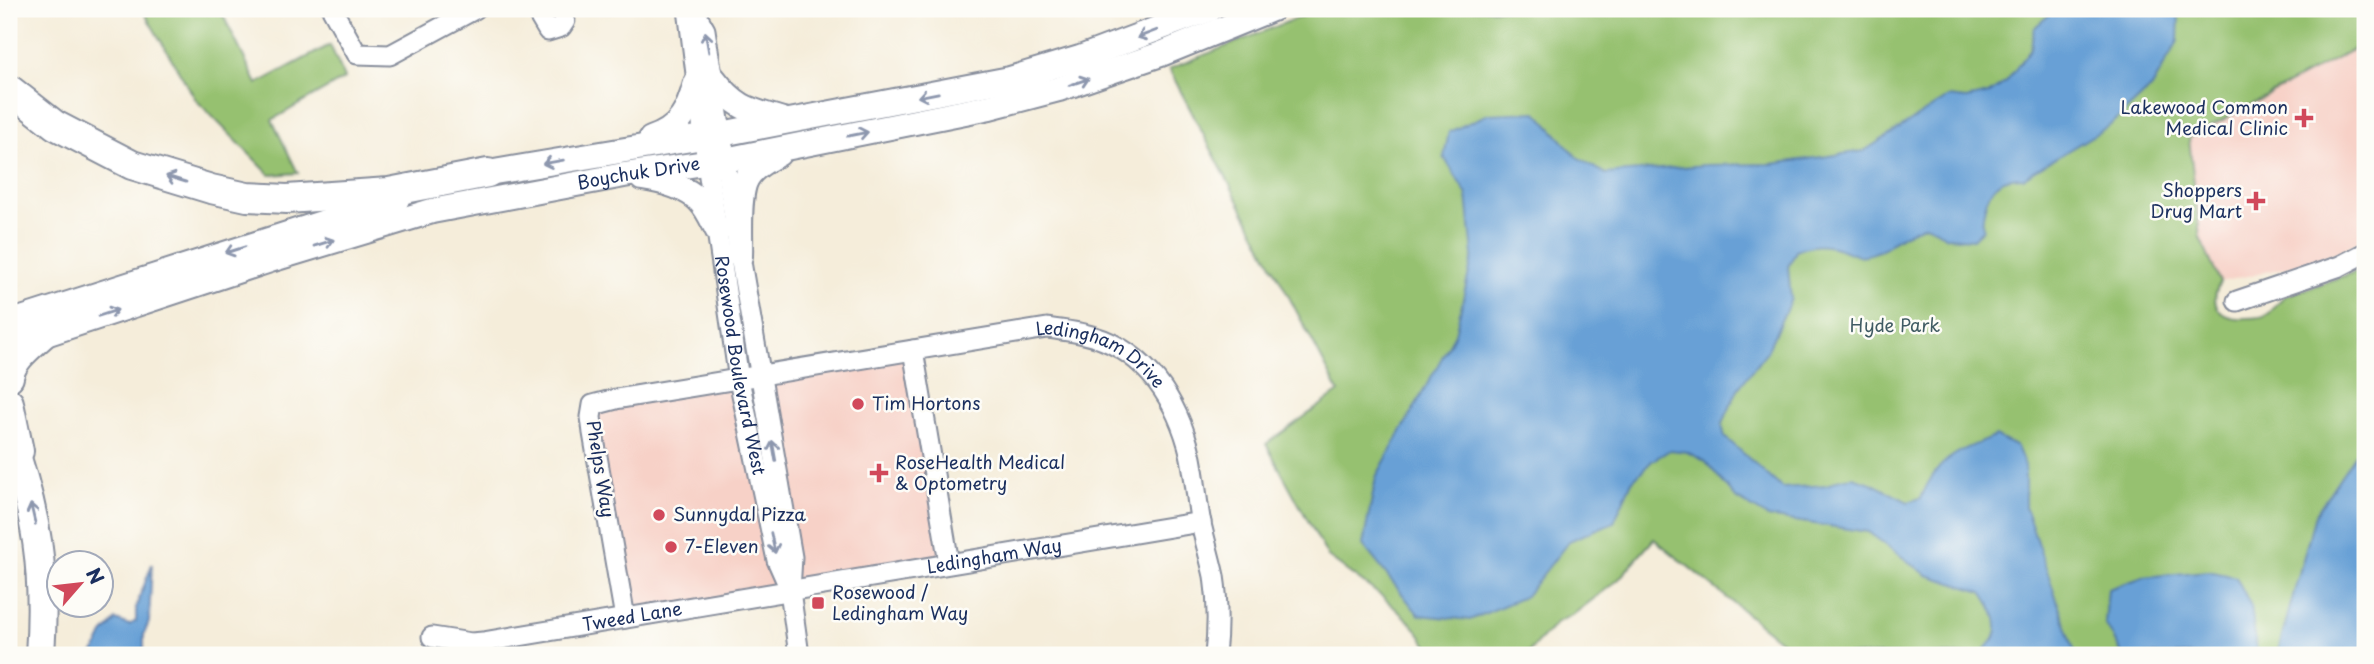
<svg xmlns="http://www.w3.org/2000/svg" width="2374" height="664" viewBox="0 0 2374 664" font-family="'Playpen Sans',sans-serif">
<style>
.built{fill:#f7d1c7}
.green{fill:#96c16f;stroke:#587866;stroke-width:2}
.water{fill:#67a0d6;stroke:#41689a;stroke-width:2}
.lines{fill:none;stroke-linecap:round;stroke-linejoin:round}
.minor-casing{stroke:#888e9c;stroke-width:23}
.major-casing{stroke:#888e9c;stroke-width:28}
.highway-casing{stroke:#888e9c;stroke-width:32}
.minor{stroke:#fff;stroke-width:19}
.major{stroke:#fff;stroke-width:24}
.highway{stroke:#fff;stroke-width:28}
.oneway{stroke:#8d97ae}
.poi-dot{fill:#d1495b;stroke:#fdfcf7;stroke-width:2.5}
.labels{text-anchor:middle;stroke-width:5;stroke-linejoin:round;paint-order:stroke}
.poi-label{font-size:18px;fill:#1b2f5e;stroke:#fdfcf7;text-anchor:start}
.street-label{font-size:18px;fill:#1b2f5e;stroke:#fdfcf7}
.park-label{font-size:18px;fill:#405b63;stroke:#fdfcf7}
</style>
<rect width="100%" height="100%" fill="#fdfcf7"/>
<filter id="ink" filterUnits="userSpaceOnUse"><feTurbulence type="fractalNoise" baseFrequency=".0143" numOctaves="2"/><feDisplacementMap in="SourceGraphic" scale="14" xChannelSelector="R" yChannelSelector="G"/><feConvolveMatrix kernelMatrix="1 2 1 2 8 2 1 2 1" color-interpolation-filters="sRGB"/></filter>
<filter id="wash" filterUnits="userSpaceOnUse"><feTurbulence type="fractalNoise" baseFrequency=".00686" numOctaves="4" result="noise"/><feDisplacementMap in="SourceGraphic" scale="28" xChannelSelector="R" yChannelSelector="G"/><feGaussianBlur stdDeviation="1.57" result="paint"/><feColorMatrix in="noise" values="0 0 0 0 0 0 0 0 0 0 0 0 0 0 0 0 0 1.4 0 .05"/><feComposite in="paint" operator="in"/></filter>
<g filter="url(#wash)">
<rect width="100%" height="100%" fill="#f5edda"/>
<g class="built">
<path d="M2365,43V238L2337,252L2293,266L2220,282L2200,238L2189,137Z"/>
<path d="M913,350L949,563L625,618L593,405Z"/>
</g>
<g class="green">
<path d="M142,9H220L257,84L330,45L345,78L272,120L298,173L270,175L196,100Z"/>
<path d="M1320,9H2365V43L2189,138L2200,238L2220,282C2208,306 2220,320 2246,318C2253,318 2262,318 2268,314C2275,309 2278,299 2287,295C2313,286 2339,278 2365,268V655H1798L1654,539L1618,580L1574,614L1557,622L1526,655H1435L1412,624L1384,598L1328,557L1266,444L1339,392L1169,69Z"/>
</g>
<g class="water">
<path d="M2056,9H2179L2178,41L2152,87L2112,124L2024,177C2015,177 2003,178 1996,185C1986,194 1981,217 1983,229L1973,239L1946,237L1937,230L1925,225C1918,228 1911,231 1905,234C1891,241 1881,253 1866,255C1854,257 1850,252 1840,249C1824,243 1811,245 1796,251L1788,267L1791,299L1767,351L1738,389L1722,425L1725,437L1782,488L1827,485L1840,479L1853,477L1871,483L1908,502L1921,498C1938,457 1957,452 1996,436L2017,447L2025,466V507L2076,655H1979C1984,650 1993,643 1995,637C2002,622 1990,603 1982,592L1927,575L1868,532L1768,517L1736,498L1705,461L1687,452L1670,450L1652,461L1632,481L1614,522L1569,541L1526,596L1470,620L1419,615L1363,545L1376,477L1455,334L1473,255L1467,195L1444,157L1449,132L1488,114L1537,112L1577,157L1606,174L1705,165L1772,164L1864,151L1948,97L1966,99L1988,94L2006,82L2031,48L2034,28Z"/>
<path d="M2360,447L2365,449V655H2277L2315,515Z"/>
<path d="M152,564L149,622L144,634V655H93L103,634L116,620L129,625L136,621V607Z"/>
<path d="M2208,571L2236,577L2251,606L2257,655H2123L2105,623L2108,589L2143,577Z"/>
</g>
</g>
<g filter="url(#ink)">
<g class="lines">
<defs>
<g id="minor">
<path d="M332,9L357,54L390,55L475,9"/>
<path d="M535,9L548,31L561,27L565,21L563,9"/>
<path id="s1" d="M688,9L707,163L739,380L777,560L789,587"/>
<path d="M693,9L705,30L740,256L792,557L790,591L799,655"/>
<path d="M2237,301L2340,266L2365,253"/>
<path d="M913,350L949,563"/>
<path id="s2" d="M625,618L593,433L591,417L593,405L616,399L1047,328C1059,330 1072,331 1084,334C1139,346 1173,392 1188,445C1195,470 1196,498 1201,524C1205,541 1210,558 1214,576C1218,602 1218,629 1215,655"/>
<path id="s3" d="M432,637L471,643L483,642L1201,522"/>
</g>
<g id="major">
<path d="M713,78C736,108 748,110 783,120"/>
<path d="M651,139C681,129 688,111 696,83"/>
<path d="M469,178L488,173L721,134L1010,79L1080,58L1210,9"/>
<path d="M642,178C662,181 685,186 700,201C708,209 713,222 718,231"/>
<path d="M740,256C741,235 737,195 747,178C753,167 767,160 778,154"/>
<path d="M9,323L397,199"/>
<path id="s4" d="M9,346L270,260L432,211L624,175L725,160L990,107L1059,89L1161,54L1272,9"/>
</g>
<g id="highway">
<path d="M9,89L55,125L132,165L211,189L247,197L287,199L389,192L488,173"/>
<path d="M9,377C12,359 30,346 43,334"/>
<path d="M9,403L19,451"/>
<path d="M9,434C37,514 46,570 40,655"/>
</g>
</defs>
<use href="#minor" class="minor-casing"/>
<use href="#major" class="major-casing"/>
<use href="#highway" class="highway-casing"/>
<use href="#minor" class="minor"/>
<use href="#major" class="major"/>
<use href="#highway" class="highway"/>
</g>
<defs><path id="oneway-shaft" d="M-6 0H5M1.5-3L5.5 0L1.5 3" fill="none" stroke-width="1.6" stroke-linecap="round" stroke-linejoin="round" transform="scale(1.75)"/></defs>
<g class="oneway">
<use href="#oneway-shaft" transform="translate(1147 34) rotate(159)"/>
<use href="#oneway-shaft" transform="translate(707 42) rotate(-100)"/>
<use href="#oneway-shaft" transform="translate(1079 82) rotate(-19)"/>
<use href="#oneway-shaft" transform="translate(928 95) rotate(169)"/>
<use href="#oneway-shaft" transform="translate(858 134) rotate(-11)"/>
<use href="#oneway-shaft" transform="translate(553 162) rotate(170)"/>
<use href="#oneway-shaft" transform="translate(176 179) rotate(-163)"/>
<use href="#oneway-shaft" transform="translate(324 243) rotate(-17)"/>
<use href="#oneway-shaft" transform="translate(235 250) rotate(162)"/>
<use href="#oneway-shaft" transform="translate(108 313) rotate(-18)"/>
<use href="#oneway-shaft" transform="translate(774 451) rotate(-100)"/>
<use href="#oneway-shaft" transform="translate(33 514) rotate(-103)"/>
<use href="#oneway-shaft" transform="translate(773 543) rotate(78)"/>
</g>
</g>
<g class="poi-dot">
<path d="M2300.5 107.5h7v7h7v7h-7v7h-7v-7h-7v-7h7z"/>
<path d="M2252.5 190.5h7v7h7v7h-7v7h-7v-7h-7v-7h7z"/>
<circle cx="858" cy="404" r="7"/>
<path d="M875.5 462.5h7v7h7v7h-7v7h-7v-7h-7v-7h7z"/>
<circle cx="659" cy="515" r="7"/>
<circle cx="671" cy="547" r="7"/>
<rect x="811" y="596" width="14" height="14" rx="3.5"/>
</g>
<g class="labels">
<g class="poi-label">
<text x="2288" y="114" text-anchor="end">Lakewood Common<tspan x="2288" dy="21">Medical Clinic</tspan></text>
<text x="2242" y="197" text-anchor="end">Shoppers<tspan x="2242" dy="21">Drug Mart</tspan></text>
<text x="872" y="410">Tim Hortons</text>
<text x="895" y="469">RoseHealth Medical<tspan x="895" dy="21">&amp; Optometry</tspan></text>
<text x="673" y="521">Sunnydal Pizza</text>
<text x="685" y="553">7-Eleven</text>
<text x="832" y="599">Rosewood /<tspan x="832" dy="21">Ledingham Way</tspan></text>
</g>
<g class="street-label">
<text dy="6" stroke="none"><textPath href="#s4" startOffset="654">Boychuk Drive</textPath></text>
<text dy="6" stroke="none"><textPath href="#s2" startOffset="737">Ledingham Drive</textPath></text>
<text dy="6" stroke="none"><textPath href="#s1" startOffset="360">Rosewood Boulevard West</textPath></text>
<text transform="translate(600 469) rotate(81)" y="6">Phelps Way</text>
<text dy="6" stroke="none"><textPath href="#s3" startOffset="570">Ledingham Way</textPath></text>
<text dy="6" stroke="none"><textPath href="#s3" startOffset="203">Tweed Lane</textPath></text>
</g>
<g class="park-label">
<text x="1895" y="332">Hyde Park</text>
</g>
</g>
<rect width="2374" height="664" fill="none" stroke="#fdfcf7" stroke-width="35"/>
<g transform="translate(80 584) rotate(62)"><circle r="33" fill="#fdfcf7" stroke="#a3aaba" stroke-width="2"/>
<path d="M0-5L12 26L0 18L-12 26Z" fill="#d1495b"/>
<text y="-10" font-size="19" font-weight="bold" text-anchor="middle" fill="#1b2f5e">N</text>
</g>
</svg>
